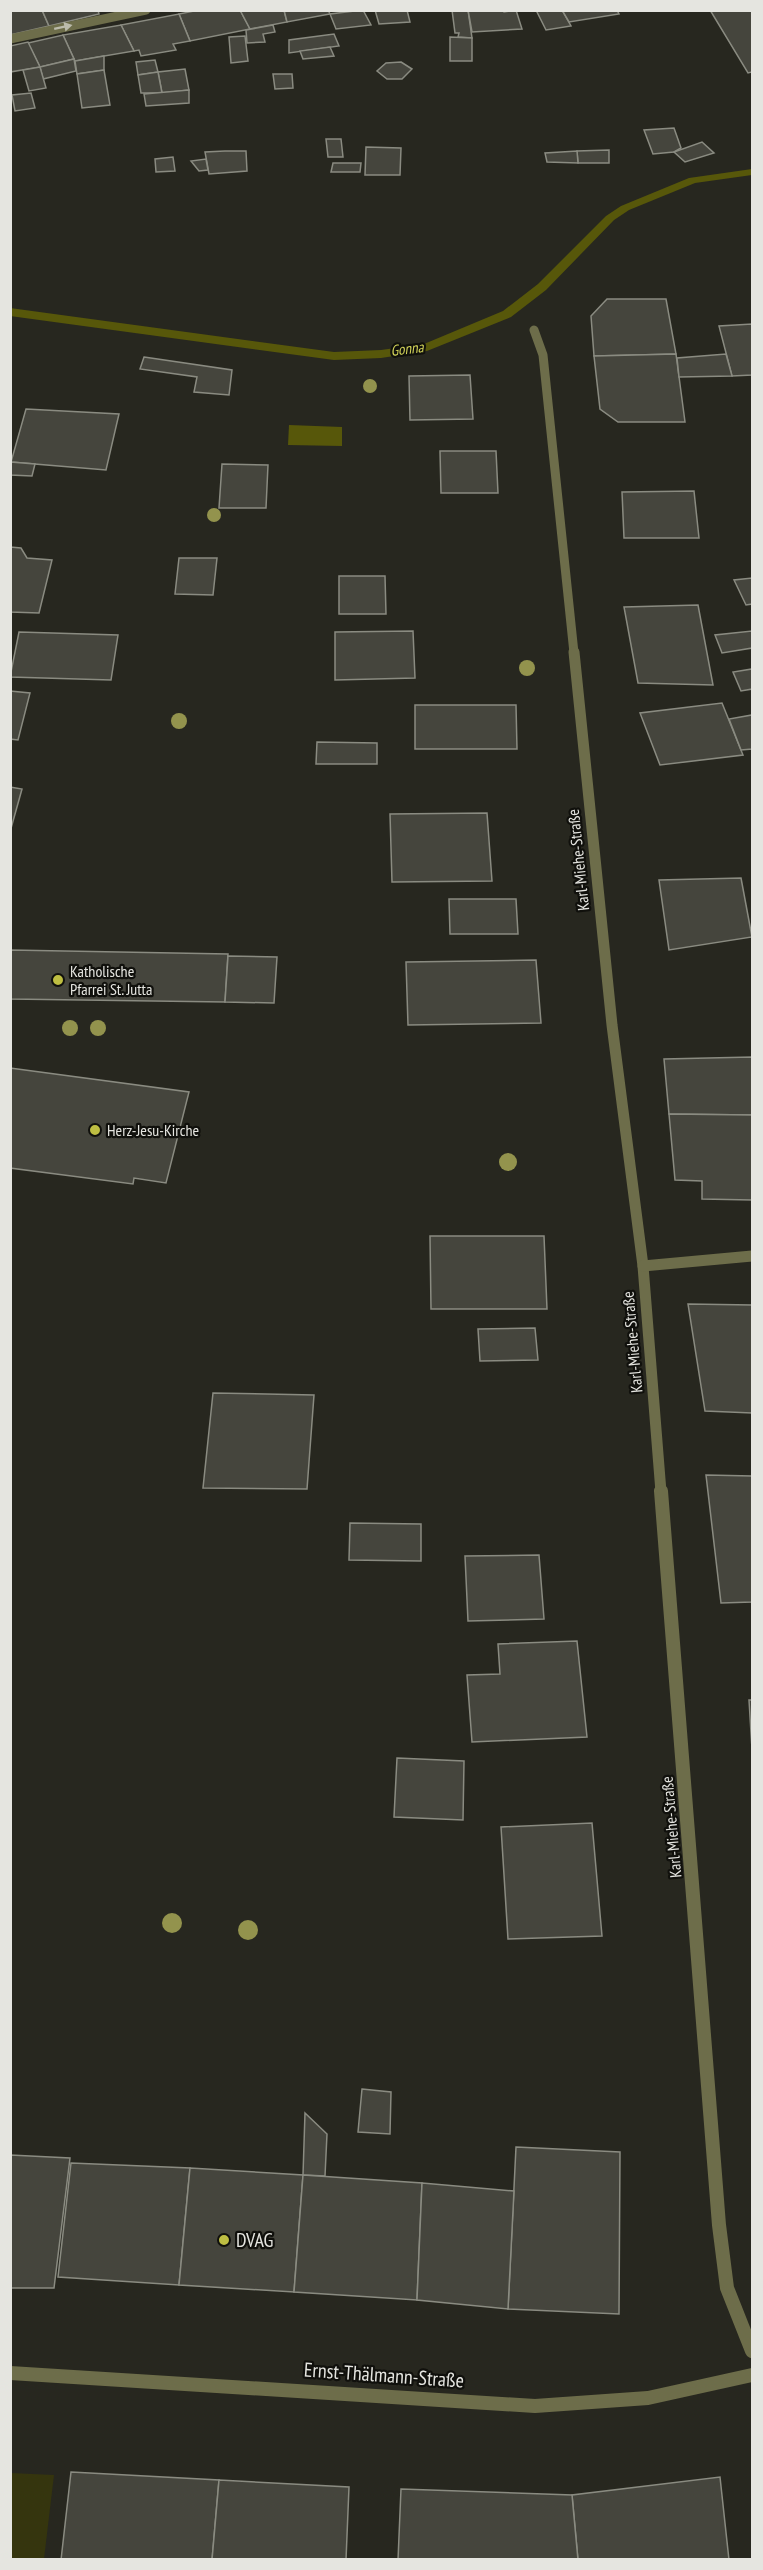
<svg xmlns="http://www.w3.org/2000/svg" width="763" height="2570" viewBox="0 0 763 2570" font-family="'PT Sans Narrow',sans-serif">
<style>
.green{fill:#35350e}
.water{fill:#57570a}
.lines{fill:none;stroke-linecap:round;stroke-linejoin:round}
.stream{fill:#57570a;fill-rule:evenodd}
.building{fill:#45453d;stroke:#8a8b81;stroke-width:1.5}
.minor-far2{stroke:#6d6d4a;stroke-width:9}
.minor-far1{stroke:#6d6d4a;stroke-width:11}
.minor{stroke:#6d6d4a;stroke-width:14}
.tertiary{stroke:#6d6d4a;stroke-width:14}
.tree{fill:#93934d}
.oneway{fill:#bbbbac}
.poi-dot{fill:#bebe42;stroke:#10100c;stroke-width:2}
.labels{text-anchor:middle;stroke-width:4.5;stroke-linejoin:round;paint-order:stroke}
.far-water-label{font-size:15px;font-style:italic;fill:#d4d55a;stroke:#10100c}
.street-label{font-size:16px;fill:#e5e5e0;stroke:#10100c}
.poi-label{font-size:16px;fill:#e5e5e0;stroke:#10100c;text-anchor:start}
.near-poi-label{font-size:20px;fill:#e5e5e0;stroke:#10100c;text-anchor:start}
.near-street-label{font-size:20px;fill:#e5e5e0;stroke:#10100c}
</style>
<rect width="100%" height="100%" fill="#27271f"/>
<path class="green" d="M11,2473L54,2475L44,2559H11Z"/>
<path class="water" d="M289,425L342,427V446L288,445Z"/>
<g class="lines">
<path class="stream" d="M752,169V175L695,183L629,210L614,220L546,290L511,317L427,351L381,358L334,360L10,316V308L334,352L381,350L424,344L503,311L538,284L606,216L621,206L689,178Z"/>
</g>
<g class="building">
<path d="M42,10L49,26L10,35V11Z"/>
<path d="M42,10H98L99,14L49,26Z"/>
<path d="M199,10H240L250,29L190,41L179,14Z"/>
<path d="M240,10H284L287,22L250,29Z"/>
<path d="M284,10H328L330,14L287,22Z"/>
<path d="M363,10L371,25L336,29L330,14Z"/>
<path d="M375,10H407L410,22L379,24Z"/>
<path d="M452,10H468L472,38L458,37L459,33H455Z"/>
<path d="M468,10H503L504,12L516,10L522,29L472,32Z"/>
<path d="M536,10H562L571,26L546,30Z"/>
<path d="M562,10H617L619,14L569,22Z"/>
<path d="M710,10H752V72L748,73Z"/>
<path d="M179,14L190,41L173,44L176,50L141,56L139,50L134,51L121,25Z"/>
<path d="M121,25L134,51L75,61L63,35Z"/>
<path d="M273,25L275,32L263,34L265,42L247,43L246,30Z"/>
<path d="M334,34L339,46L289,53V40Z"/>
<path d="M63,35L74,59L40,67L28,43Z"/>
<path d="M245,36L248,61L231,63L229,37Z"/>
<path d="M450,37L472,38V61H450Z"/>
<path d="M28,42L40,67L10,72V46Z"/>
<path d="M330,47L334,56L303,59L300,51Z"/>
<path d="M104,56V70L77,74L75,61Z"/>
<path d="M74,59L76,71L43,79L40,67Z"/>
<path d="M155,60L158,72L138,75L136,62Z"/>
<path d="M401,62L412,69L402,79H387L377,71L386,63Z"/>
<path d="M40,67L46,88L29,91L23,70Z"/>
<path d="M185,69L189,90L162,93L158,72Z"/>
<path d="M104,70L110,105L82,108L77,74Z"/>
<path d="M158,72L162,93H141L138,75Z"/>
<path d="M273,74H292L293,88L275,89Z"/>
<path d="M189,90V103L146,106L144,94Z"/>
<path d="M31,93L35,108L15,111L12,95Z"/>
<path d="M674,128L681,148L674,152L653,154L644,130Z"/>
<path d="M326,139H341L343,157H328Z"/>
<path d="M702,142L714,153L685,162L674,152Z"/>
<path d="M366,147L401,148L400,175H365Z"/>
<path d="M609,150V163H578L577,151Z"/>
<path d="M225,151H246L247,171L209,174L205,152Z"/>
<path d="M577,151L578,163L547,162L545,153Z"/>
<path d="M173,157L175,171L156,172L155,159Z"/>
<path d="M206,159L208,170L199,171L191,161Z"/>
<path d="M333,163H361L360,172H331Z"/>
<path d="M607,299H666L676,354L594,356L591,316Z"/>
<path d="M752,324V375L732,376L719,326Z"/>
<path d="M676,354L685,422H618L600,409L594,356Z"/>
<path d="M726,354L732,376L679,377L677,358Z"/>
<path d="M144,357L232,370L229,395L194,392L197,377L140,369Z"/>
<path d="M470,375L473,419L410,420L409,376Z"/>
<path d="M26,409L119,414L106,470L11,462Z"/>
<path d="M440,451H496L498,493H441Z"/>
<path d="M10,457L11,462L35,464L32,476L10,475Z"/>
<path d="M222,464L268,465L266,508H219Z"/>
<path d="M694,491L699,538H624L622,492Z"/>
<path d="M10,547L21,548L27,558L52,560L39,613L10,612Z"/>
<path d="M179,558H217L213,595L175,594Z"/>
<path d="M339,576H385L386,614H339Z"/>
<path d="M752,578V604L746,605L734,580Z"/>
<path d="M698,605L713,685L638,683L624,607Z"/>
<path d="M413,631L415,678L335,680V632Z"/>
<path d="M752,631V648L722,653L715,635Z"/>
<path d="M19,632L118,635L111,680L10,677Z"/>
<path d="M752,669V689L741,691L733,672Z"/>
<path d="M10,691L30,693L18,740L10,739Z"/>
<path d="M722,703L743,755L660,765L640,713Z"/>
<path d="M415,705H516L517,749H415Z"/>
<path d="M752,715V749L741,750L729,719Z"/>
<path d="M317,742L377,743V764H316Z"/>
<path d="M10,787L22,789L10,832Z"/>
<path d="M487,813L492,881L392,882L390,814Z"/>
<path d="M741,878L752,937L669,950L659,880Z"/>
<path d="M449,899H516L518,934H450Z"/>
<path d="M10,950L228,954L225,1002L10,999Z"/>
<path d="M228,956L277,957L274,1003L225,1002Z"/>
<path d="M536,960L541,1023L408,1025L406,962Z"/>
<path d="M752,1057V1115L669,1114L664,1059Z"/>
<path d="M10,1068L189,1092L166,1183L134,1178L133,1184L10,1168Z"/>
<path d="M669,1114L752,1115V1200L702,1199V1181L675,1180Z"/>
<path d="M430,1236H544L547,1309H431Z"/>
<path d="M688,1304L752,1305V1413L705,1411Z"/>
<path d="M535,1328L538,1360L480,1361L478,1329Z"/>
<path d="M213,1393L314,1395L307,1489L203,1488Z"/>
<path d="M706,1475L752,1476V1602L721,1603Z"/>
<path d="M350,1523L421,1524V1561L349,1560Z"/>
<path d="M539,1555L544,1619L468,1621L465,1556Z"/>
<path d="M577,1641L587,1737L472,1742L467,1675L500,1674L498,1644Z"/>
<path d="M749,1700H752V1749Z"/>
<path d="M397,1758L464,1761L463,1820L394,1817Z"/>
<path d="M592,1823L602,1936L508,1939L501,1827Z"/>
<path d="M362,2089L391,2092L390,2134L358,2132Z"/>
<path d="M305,2113L327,2134L325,2176L303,2175Z"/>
<path d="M516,2147L620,2152L619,2314L508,2309Z"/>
<path d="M10,2155L70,2158L54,2288H10Z"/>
<path d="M71,2163L190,2168L179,2285L58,2277Z"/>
<path d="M190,2168L303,2175L294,2292L179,2285Z"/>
<path d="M303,2175L422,2183L417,2300L294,2292Z"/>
<path d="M422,2183L514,2191L508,2309L417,2300Z"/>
<path d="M71,2472L219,2480L212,2560H61Z"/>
<path d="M720,2477L729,2560H578L572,2495Z"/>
<path d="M219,2480L349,2487L346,2560H212Z"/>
<path d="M401,2489L572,2495L578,2560H398Z"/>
</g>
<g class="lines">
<g class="minor-far2">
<path d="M10,39L146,10"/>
<path d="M534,330L543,355L574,653"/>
</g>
<g class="minor-far1">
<path d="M574,652L612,1025L643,1266L661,1492"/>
<path d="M643,1266L752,1256"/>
</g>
<path class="minor" d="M661,1491L719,2225L727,2288L752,2351"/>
<path class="tertiary" d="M10,2373L535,2406L648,2398L752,2375"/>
</g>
<g class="tree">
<circle cx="370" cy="386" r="7"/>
<circle cx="214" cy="515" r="7"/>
<circle cx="527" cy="668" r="8"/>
<circle cx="179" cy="721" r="8"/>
<circle cx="70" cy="1028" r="8"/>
<circle cx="98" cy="1028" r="8"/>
<circle cx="508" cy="1162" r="9"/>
<circle cx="172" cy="1923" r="10"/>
<circle cx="248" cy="1930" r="10"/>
</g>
<defs><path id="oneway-solid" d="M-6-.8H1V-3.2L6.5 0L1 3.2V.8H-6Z" transform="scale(1.5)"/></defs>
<use class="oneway" href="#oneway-solid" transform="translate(63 27) rotate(-12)"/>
<g class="poi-dot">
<circle cx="58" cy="980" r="6"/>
<circle cx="95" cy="1130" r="6"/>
<circle cx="224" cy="2240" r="6"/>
</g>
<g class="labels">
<g class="far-water-label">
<text transform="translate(407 349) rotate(-7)" y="5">Gonna</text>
</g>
<g class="street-label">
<text transform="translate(578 860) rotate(-96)" y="6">Karl-Miehe-Straße</text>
<text transform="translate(632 1342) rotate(-95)" y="6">Karl-Miehe-Straße</text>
<text transform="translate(671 1827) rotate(-95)" y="6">Karl-Miehe-Straße</text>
</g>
<g class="poi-label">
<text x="70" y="977">Katholische<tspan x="70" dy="18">Pfarrei St. Jutta</tspan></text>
<text x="107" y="1136">Herz-Jesu-Kirche</text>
</g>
<g class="near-poi-label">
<text x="236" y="2247">DVAG</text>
</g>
<g class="near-street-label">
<text transform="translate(384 2375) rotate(4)" y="7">Ernst-Thälmann-Straße</text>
</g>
</g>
<rect width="763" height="2570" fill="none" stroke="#e5e5e0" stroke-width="24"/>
</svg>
